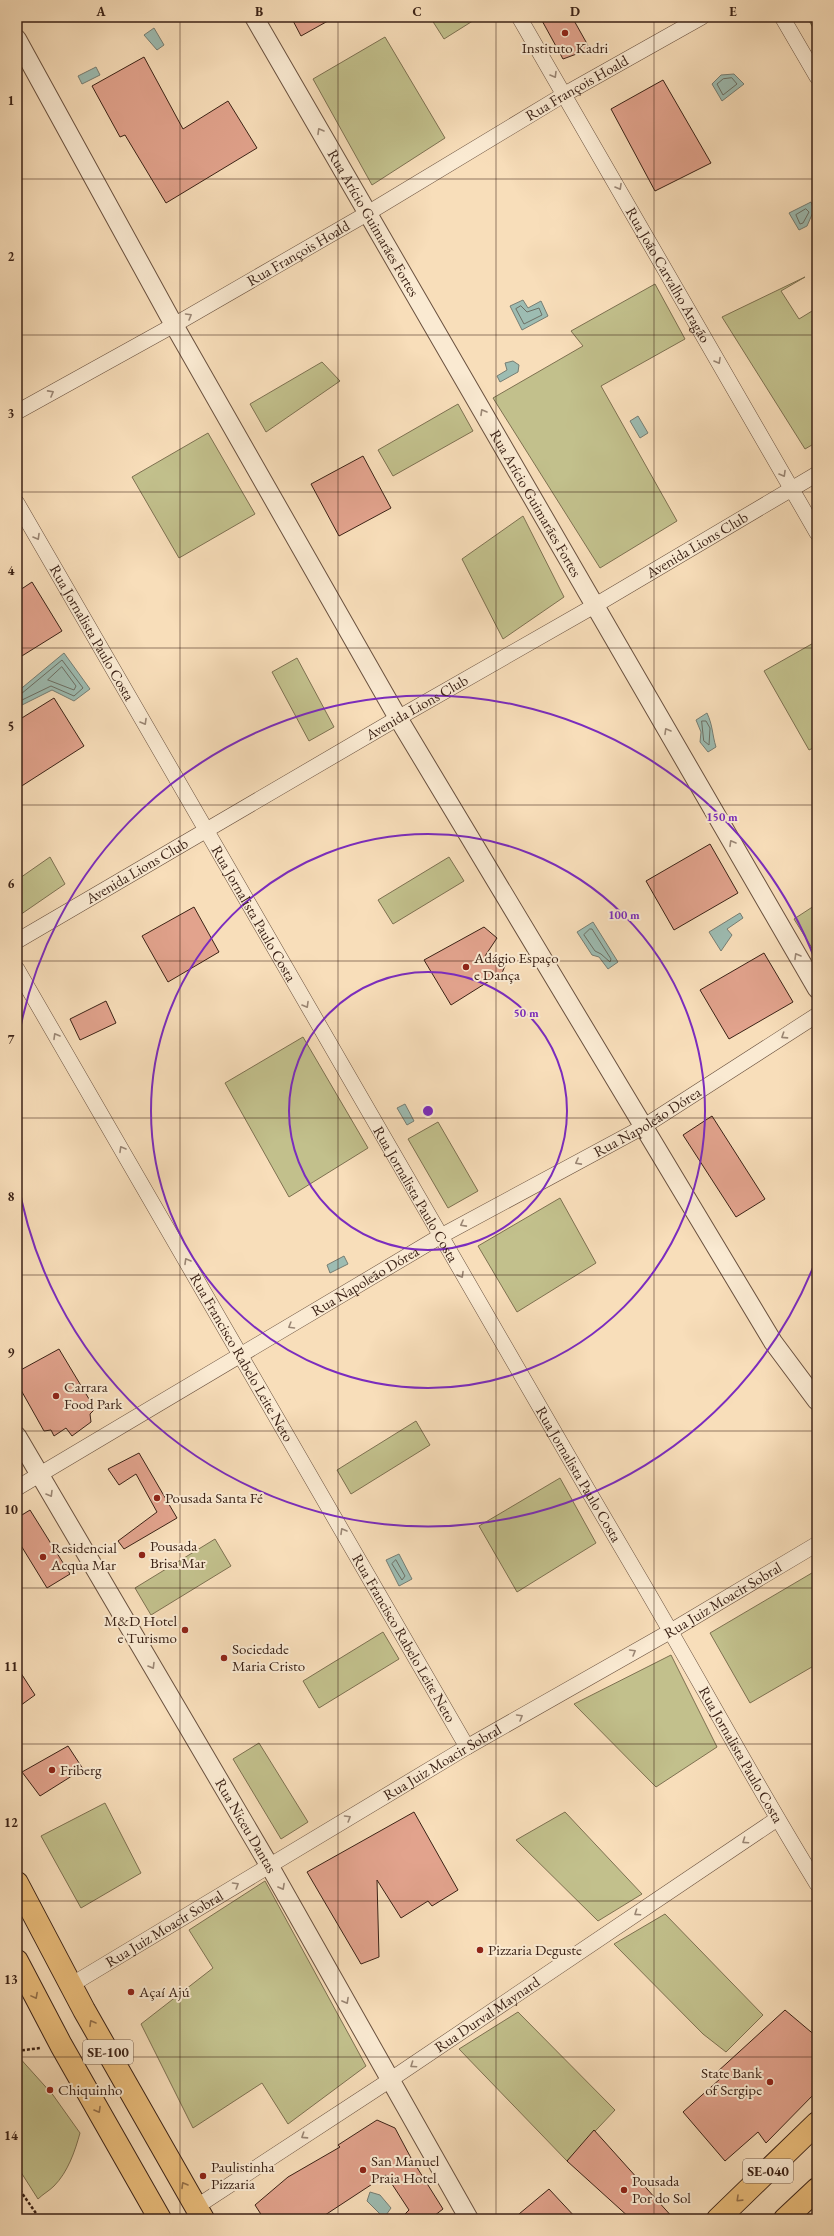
<svg xmlns="http://www.w3.org/2000/svg" width="834" height="2236" viewBox="0 0 834 2236" font-family="'EB Garamond',serif">
<style>
.green{fill:#c2c08c;stroke:#7e7151}
.water{fill:#9dbcb2;stroke:#767e74}
.lines{fill:none;stroke-linecap:round;stroke-linejoin:round}
.shore{stroke:#6c6f64;stroke-width:1}
.building{fill:#e2a38d;stroke:#3b2216}
.minor-casing{stroke:#6a513f;stroke-width:16}
.tertiary-casing{stroke:#6a513f;stroke-width:20}
.primary-casing{stroke:#3b2216;stroke-width:24}
.path{stroke:#3b2216;stroke-width:2.5;stroke-dasharray:3 2;stroke-linecap:butt}
.minor{stroke:#faead2;stroke-width:15}
.tertiary{stroke:#faead2;stroke-width:18}
.primary{stroke:#ecbf7d;stroke-width:22}
.oneway{stroke:#9a8674}
.oneway2{stroke:#94704a}
.grid{fill:none;stroke:#3b2216;stroke-width:1;stroke-opacity:0.55}
.ring{fill:none;stroke:#7b2cbf;stroke-width:2}
.poi-dot{fill:#8f2418;stroke:#faead2;stroke-width:1.5}
.labels{text-anchor:middle;stroke-width:4;stroke-linejoin:round;paint-order:stroke}
.shield{fill:#faead2;stroke:#745e4e;stroke-width:1}
.shield-label{font-size:14px;font-weight:bold;fill:#3b2216}
.poi-label{font-size:15px;fill:#3b2216;stroke:#faead2;text-anchor:start}
.street-label{font-size:15px;fill:#3b2216;stroke:#faead2}
.centre{fill:#7b2cbf;stroke:#faead2;stroke-width:2}
.ring-label{font-size:12px;text-anchor:middle;font-weight:bold;fill:#7b2cbf;stroke:#faead2;stroke-width:4;stroke-linejoin:round;paint-order:stroke}
.neatline{fill:none;stroke:#3b2216;stroke-width:1.5}
.grid-label{font-size:13px;text-anchor:middle;font-weight:bold;fill:#3b2216}
</style>
<rect width="100%" height="100%" fill="#f8deba"/>
<filter id="stains"><feTurbulence type="fractalNoise" baseFrequency=".005" numOctaves="4"/><feColorMatrix values="0 0 0 0 .2 0 0 0 0 .09 0 0 0 0 .02 0 0 0 .5 -.17"/></filter>
<radialGradient id="worn" r=".72"><stop offset=".6" stop-color="#630" stop-opacity="0"/><stop offset="1" stop-color="#630" stop-opacity=".3"/></radialGradient>
<g class="green">
<path d="M430,17H479L444,39Z"/>
<path d="M807,17H817V35Z"/>
<path d="M385,37L445,138L372,185L313,79Z"/>
<path d="M805,277L781,291L799,319L817,308V442L805,449L722,317Z"/>
<path d="M655,284L685,339L601,386L677,521L600,568L493,398L583,346L571,331Z"/>
<path d="M322,362L340,381L266,432L250,404Z"/>
<path d="M458,404L473,431L393,476L378,450Z"/>
<path d="M208,433L255,514L179,558L132,477Z"/>
<path d="M523,516L564,597L503,639L462,559Z"/>
<path d="M817,641V746L809,750L764,671Z"/>
<path d="M297,658L334,727L309,741L272,672Z"/>
<path d="M50,857L65,884L17,917V880Z"/>
<path d="M449,857L464,881L393,924L378,900Z"/>
<path d="M817,904V956L794,919Z"/>
<path d="M303,1037L368,1148L289,1197L225,1083Z"/>
<path d="M438,1122L478,1191L448,1208L408,1139Z"/>
<path d="M560,1198L596,1263L517,1312L478,1246Z"/>
<path d="M416,1421L430,1445L351,1494L337,1470Z"/>
<path d="M560,1478L596,1543L517,1592L479,1526Z"/>
<path d="M215,1539L231,1566L151,1615L135,1588Z"/>
<path d="M817,1570V1664L750,1703L710,1633Z"/>
<path d="M383,1632L399,1659L319,1708L303,1681Z"/>
<path d="M671,1655L717,1747L656,1787L574,1704Z"/>
<path d="M259,1743L308,1822L281,1839L233,1759Z"/>
<path d="M105,1803L141,1873L81,1908L41,1836Z"/>
<path d="M565,1812L642,1894L598,1921L516,1840Z"/>
<path d="M265,1881L366,2066L288,2124L262,2083L193,2128L141,2024L213,1968L189,1930Z"/>
<path d="M665,1914L763,2015L726,2052L703,2034L614,1944Z"/>
<path d="M518,2012L615,2110L567,2161L459,2049Z"/>
<path d="M17,2055L53,2095L80,2133C75,2151 68,2172 54,2186C49,2191 43,2194 38,2199L17,2166Z"/>
</g>
<g class="water">
<path d="M154,28L164,45L157,50L144,35Z"/>
<path d="M96,67L100,75L82,84L78,76Z"/>
<path d="M734,74L744,84L722,101L712,84L721,75Z"/>
<path d="M811,202L814,210L807,226L799,230L789,213Z"/>
<path d="M523,300L528,308L541,301L548,316L522,330L510,306Z"/>
<path d="M513,361L519,365L518,372L500,382L497,376L507,370L505,363Z"/>
<path d="M638,416L648,433L640,438L630,421Z"/>
<path d="M64,653L90,689L74,701L52,690L20,706L17,701V692Z"/>
<path d="M707,713C713,726 712,734 716,747L708,752L700,742L701,732L696,720Z"/>
<path d="M740,913L743,918L727,929L732,935L721,951L709,932Z"/>
<path d="M593,922L618,962L608,969L599,957L592,955L577,932Z"/>
<path d="M405,1104L414,1121L407,1125L397,1108Z"/>
<path d="M344,1256L348,1264L330,1273L327,1265Z"/>
<path d="M399,1554L412,1579L399,1586L386,1560Z"/>
<path d="M370,2192L380,2195L391,2208L384,2218L367,2201Z"/>
</g>
<g class="lines">
<g class="shore">
<path d="M732,78L737,84L723,95L717,84L723,79Z"/>
<path d="M806,209L809,212L803,223L800,224L796,215Z"/>
<path d="M521,306L527,312L539,308L542,315L524,324L516,309Z"/>
<path d="M62,667L76,686L74,690L48,680Z"/>
<path d="M17,695L21,694L62,660L83,688L74,696L51,686L22,700H17"/>
<path d="M702,721H706L710,728L709,745L704,741Z"/>
<path d="M590,929H592L611,959L610,962L601,954L595,951L584,935Z"/>
<path d="M396,1560L405,1576L402,1580L392,1564Z"/>
</g>
</g>
<g class="building">
<path d="M291,17H335L301,36Z"/>
<path d="M540,17H572L590,49L563,59Z"/>
<path d="M144,57L183,129L228,101L257,148L166,203L125,135L120,137L92,86Z"/>
<path d="M663,80L711,163L655,191L611,109Z"/>
<path d="M363,456L391,508L339,536L311,484Z"/>
<path d="M32,582L62,631L17,659V592Z"/>
<path d="M54,698L84,746L17,789V721Z"/>
<path d="M710,844L738,893L674,930L646,881Z"/>
<path d="M194,907L219,952L168,982L142,936Z"/>
<path d="M484,927L497,938L485,956L507,961L502,973L451,1005L424,960Z"/>
<path d="M764,953L793,1002L729,1039L700,990Z"/>
<path d="M106,1001L116,1023L80,1040L70,1019Z"/>
<path d="M712,1116L765,1199L736,1217L683,1135Z"/>
<path d="M59,1349L95,1409L90,1414L91,1422L72,1436L66,1428L54,1436L51,1430L44,1431L17,1383V1372Z"/>
<path d="M139,1453L177,1518L124,1549L118,1541L157,1512L136,1474L119,1485L108,1469Z"/>
<path d="M30,1510L70,1574L47,1588L17,1539V1518Z"/>
<path d="M17,1667L35,1695L17,1708Z"/>
<path d="M68,1746L83,1769L40,1796L22,1772Z"/>
<path d="M414,1812L458,1890L432,1906L428,1901L401,1918L377,1880L379,1957L361,1964L307,1872Z"/>
<path d="M785,2010L817,2037V2091L766,2143L758,2132L725,2161L683,2112L720,2079L716,2073Z"/>
<path d="M377,2120L395,2128L411,2158L443,2209L430,2219H400L409,2210L386,2175L319,2219H264L255,2205L288,2177L340,2147L338,2145Z"/>
<path d="M594,2130L674,2219H631L567,2161Z"/>
<path d="M549,2189L577,2219H513Z"/>
</g>
<g class="lines">
<defs>
<g id="minor">
<path id="s1" d="M519,17L817,533"/>
<path d="M782,17L817,77"/>
<path id="s2" d="M17,412L174,325L368,213L565,94L702,17"/>
<path id="s3" d="M17,503C223,859 427,1217 636,1572C697,1675 754,1782 817,1884"/>
<path id="s4" d="M17,941L398,718L594,606L817,474"/>
<path id="s5" d="M17,969L467,1747"/>
<path id="s6" d="M17,1488L439,1237L643,1127L817,1015"/>
<path id="s7" d="M71,1985L467,1747L671,1631L817,1544"/>
<path id="s8" d="M196,2207L390,2080L777,1819"/>
</g>
<g id="tertiary">
<path id="s9" d="M254,17L817,989"/>
<path d="M17,39L174,325L398,718L773,1342L817,1401"/>
<path id="s10" d="M17,1436L269,1865L469,2219"/>
</g>
<g id="primary">
<path d="M17,1883L84,2010L203,2219"/>
<path d="M17,1961L61,2045L160,2219"/>
<path d="M718,2219L817,2123"/>
<path d="M785,2219L817,2189"/>
</g>
</defs>
<use href="#minor" class="minor-casing"/>
<use href="#tertiary" class="tertiary-casing"/>
<use href="#primary" class="primary-casing"/>
<g class="path">
<path d="M17,2051L40,2048"/>
<path d="M17,2186L40,2219"/>
</g>
<use href="#minor" class="minor"/>
<use href="#tertiary" class="tertiary"/>
<use href="#primary" class="primary"/>
</g>
<defs><path id="oneway-chevron" d="M-2-3.5L2.5 0L-2 3.5" fill="none" stroke-width="1.6" stroke-linecap="round" stroke-linejoin="round"/></defs>
<g class="oneway">
<use href="#oneway-chevron" transform="translate(554 75) rotate(59)"/>
<use href="#oneway-chevron" transform="translate(320 131) rotate(-120)"/>
<use href="#oneway-chevron" transform="translate(619 187) rotate(60)"/>
<use href="#oneway-chevron" transform="translate(189 316) rotate(-30)"/>
<use href="#oneway-chevron" transform="translate(718 361) rotate(60)"/>
<use href="#oneway-chevron" transform="translate(51 393) rotate(-29)"/>
<use href="#oneway-chevron" transform="translate(483 412) rotate(-120)"/>
<use href="#oneway-chevron" transform="translate(783 474) rotate(60)"/>
<use href="#oneway-chevron" transform="translate(37 537) rotate(60)"/>
<use href="#oneway-chevron" transform="translate(144 722) rotate(60)"/>
<use href="#oneway-chevron" transform="translate(667 731) rotate(-120)"/>
<use href="#oneway-chevron" transform="translate(732 843) rotate(-120)"/>
<use href="#oneway-chevron" transform="translate(797 956) rotate(-120)"/>
<use href="#oneway-chevron" transform="translate(306 1005) rotate(60)"/>
<use href="#oneway-chevron" transform="translate(56 1036) rotate(-120)"/>
<use href="#oneway-chevron" transform="translate(784 1036) rotate(147)"/>
<use href="#oneway-chevron" transform="translate(122 1149) rotate(-120)"/>
<use href="#oneway-chevron" transform="translate(578 1162) rotate(152)"/>
<use href="#oneway-chevron" transform="translate(463 1224) rotate(152)"/>
<use href="#oneway-chevron" transform="translate(187 1261) rotate(-120)"/>
<use href="#oneway-chevron" transform="translate(461 1275) rotate(60)"/>
<use href="#oneway-chevron" transform="translate(291 1326) rotate(149)"/>
<use href="#oneway-chevron" transform="translate(50 1494) rotate(59)"/>
<use href="#oneway-chevron" transform="translate(343 1531) rotate(-120)"/>
<use href="#oneway-chevron" transform="translate(633 1652) rotate(-30)"/>
<use href="#oneway-chevron" transform="translate(152 1666) rotate(59)"/>
<use href="#oneway-chevron" transform="translate(520 1717) rotate(-30)"/>
<use href="#oneway-chevron" transform="translate(348 1818) rotate(-31)"/>
<use href="#oneway-chevron" transform="translate(745 1841) rotate(146)"/>
<use href="#oneway-chevron" transform="translate(236 1885) rotate(-31)"/>
<use href="#oneway-chevron" transform="translate(282 1887) rotate(61)"/>
<use href="#oneway-chevron" transform="translate(637 1913) rotate(146)"/>
<use href="#oneway-chevron" transform="translate(346 2001) rotate(61)"/>
<use href="#oneway-chevron" transform="translate(413 2065) rotate(146)"/>
<use href="#oneway-chevron" transform="translate(304 2136) rotate(147)"/>
</g>
<g class="oneway2">
<use href="#oneway-chevron" transform="translate(35 1996) rotate(62)"/>
<use href="#oneway-chevron" transform="translate(92 2023) rotate(-120)"/>
<use href="#oneway-chevron" transform="translate(98 2110) rotate(60)"/>
<use href="#oneway-chevron" transform="translate(184 2185) rotate(-120)"/>
<use href="#oneway-chevron" transform="translate(739 2199) rotate(136)"/>
</g>
<path class="grid" d="M180,17V2219M338,17V2219M496,17V2219M654,17V2219M17,179H817M17,335H817M17,492H817M17,648H817M17,805H817M17,961H817M17,1118H817M17,1275H817M17,1431H817M17,1588H817M17,1744H817M17,1901H817M17,2057H817"/>
<g class="ring">
<circle cx="428" cy="1111" r="139"/>
<circle cx="428" cy="1111" r="277"/>
<path d="M816 1260A416 416 0 0 1 17 1176M17 1046A416 416 0 0 1 816 962"/>
</g>
<g class="poi-dot">
<circle cx="565" cy="33" r="4"/>
<circle cx="466" cy="967" r="4"/>
<circle cx="56" cy="1396" r="4"/>
<circle cx="157" cy="1498" r="4"/>
<circle cx="142" cy="1555" r="4"/>
<circle cx="43" cy="1557" r="4"/>
<circle cx="185" cy="1630" r="4"/>
<circle cx="224" cy="1658" r="4"/>
<circle cx="52" cy="1770" r="4"/>
<circle cx="480" cy="1950" r="4"/>
<circle cx="131" cy="1992" r="4"/>
<circle cx="770" cy="2082" r="4"/>
<circle cx="50" cy="2090" r="4"/>
<circle cx="363" cy="2170" r="4"/>
<circle cx="203" cy="2176" r="4"/>
<circle cx="624" cy="2190" r="4"/>
</g>
<g class="labels">
<g class="shield">
<rect x="83" y="2040" width="50" height="24" rx="3"/>
<rect x="743" y="2159" width="50" height="24" rx="3"/>
</g>
<g class="shield-label">
<text x="108" y="2057">SE-100</text>
<text x="768" y="2176">SE-040</text>
</g>
<g class="poi-label">
<text x="565" y="53" text-anchor="middle">Instituto Kadri</text>
<text x="474" y="963">Adágio Espaço<tspan x="474" dy="17">e Dança</tspan></text>
<text x="64" y="1392">Carrara<tspan x="64" dy="17">Food Park</tspan></text>
<text x="165" y="1503">Pousada Santa Fé</text>
<text x="150" y="1551">Pousada<tspan x="150" dy="17">Brisa Mar</tspan></text>
<text x="51" y="1553">Residencial<tspan x="51" dy="17">Acqua Mar</tspan></text>
<text x="177" y="1626" text-anchor="end">M&amp;D Hotel<tspan x="177" dy="17">e Turismo</tspan></text>
<text x="232" y="1654">Sociedade<tspan x="232" dy="17">Maria Cristo</tspan></text>
<text x="60" y="1775">Friberg</text>
<text x="488" y="1955">Pizzaria Deguste</text>
<text x="139" y="1997">Açaí Ajú</text>
<text x="762" y="2078" text-anchor="end">State Bank<tspan x="762" dy="17">of Sergipe</tspan></text>
<text x="58" y="2095">Chiquinho</text>
<text x="371" y="2166">San Manuel<tspan x="371" dy="17">Praia Hotel</tspan></text>
<text x="211" y="2172">Paulistinha<tspan x="211" dy="17">Pizzaria</tspan></text>
<text x="632" y="2186">Pousada<tspan x="632" dy="17">Por do Sol</tspan></text>
</g>
<g class="street-label">
<text dy="5" stroke="none"><textPath href="#s2" startOffset="647">Rua François Hoald</textPath></text>
<text dy="5" stroke="none"><textPath href="#s9" startOffset="238">Rua Arício Guimarães Fortes</textPath></text>
<text dy="5" stroke="none"><textPath href="#s2" startOffset="323">Rua François Hoald</textPath></text>
<text dy="5" stroke="none"><textPath href="#s1" startOffset="298">Rua João Carvalho Aragão</textPath></text>
<text dy="5" stroke="none"><textPath href="#s9" startOffset="562">Rua Arício Guimarães Fortes</textPath></text>
<text dy="5" stroke="none"><textPath href="#s4" startOffset="787">Avenida Lions Club</textPath></text>
<text dy="5" stroke="none"><textPath href="#s3" startOffset="150">Rua Jornalista Paulo Costa</textPath></text>
<text dy="5" stroke="none"><textPath href="#s4" startOffset="463">Avenida Lions Club</textPath></text>
<text dy="5" stroke="none"><textPath href="#s4" startOffset="139">Avenida Lions Club</textPath></text>
<text dy="5" stroke="none"><textPath href="#s3" startOffset="474">Rua Jornalista Paulo Costa</textPath></text>
<text dy="5" stroke="none"><textPath href="#s6" startOffset="729">Rua Napoleão Dórea</textPath></text>
<text dy="5" stroke="none"><textPath href="#s3" startOffset="798">Rua Jornalista Paulo Costa</textPath></text>
<text dy="5" stroke="none"><textPath href="#s6" startOffset="405">Rua Napoleão Dórea</textPath></text>
<text dy="5" stroke="none"><textPath href="#s5" startOffset="449">Rua Francisco Rabelo Leite Neto</textPath></text>
<text dy="5" stroke="none"><textPath href="#s3" startOffset="1122">Rua Jornalista Paulo Costa</textPath></text>
<text dy="5" stroke="none"><textPath href="#s7" startOffset="757">Rua Juiz Moacir Sobral</textPath></text>
<text dy="5" stroke="none"><textPath href="#s5" startOffset="773">Rua Francisco Rabelo Leite Neto</textPath></text>
<text dy="5" stroke="none"><textPath href="#s3" startOffset="1446">Rua Jornalista Paulo Costa</textPath></text>
<text dy="5" stroke="none"><textPath href="#s7" startOffset="433">Rua Juiz Moacir Sobral</textPath></text>
<text dy="5" stroke="none"><textPath href="#s10" startOffset="452">Rua Niceu Dantas</textPath></text>
<text dy="5" stroke="none"><textPath href="#s7" startOffset="109">Rua Juiz Moacir Sobral</textPath></text>
<text dy="5" stroke="none"><textPath href="#s8" startOffset="349">Rua Durval Maynard</textPath></text>
</g>
</g>
<circle cx="428" cy="1111" r="6" class="centre"/>
<g class="ring-label">
<text x="722" y="821">150 m</text>
<text x="624" y="919">100 m</text>
<text x="526" y="1017">50 m</text>
</g>
<rect width="834" height="2236" fill="none" stroke="#f8deba" stroke-width="44"/>
<rect x="22" y="22" width="790" height="2192" class="neatline"/>
<g class="grid-label">
<text x="101" y="16">A</text>
<text x="259" y="16">B</text>
<text x="417" y="16">C</text>
<text x="575" y="16">D</text>
<text x="733" y="16">E</text>
<text x="11" y="105">1</text>
<text x="11" y="261">2</text>
<text x="11" y="418">3</text>
<text x="11" y="575">4</text>
<text x="11" y="731">5</text>
<text x="11" y="888">6</text>
<text x="11" y="1044">7</text>
<text x="11" y="1201">8</text>
<text x="11" y="1357">9</text>
<text x="11" y="1514">10</text>
<text x="11" y="1671">11</text>
<text x="11" y="1827">12</text>
<text x="11" y="1984">13</text>
<text x="11" y="2140">14</text>
</g>
<rect width="100%" height="100%" filter="url(#stains)"/>
<rect width="100%" height="100%" fill="url(#worn)"/>
</svg>
